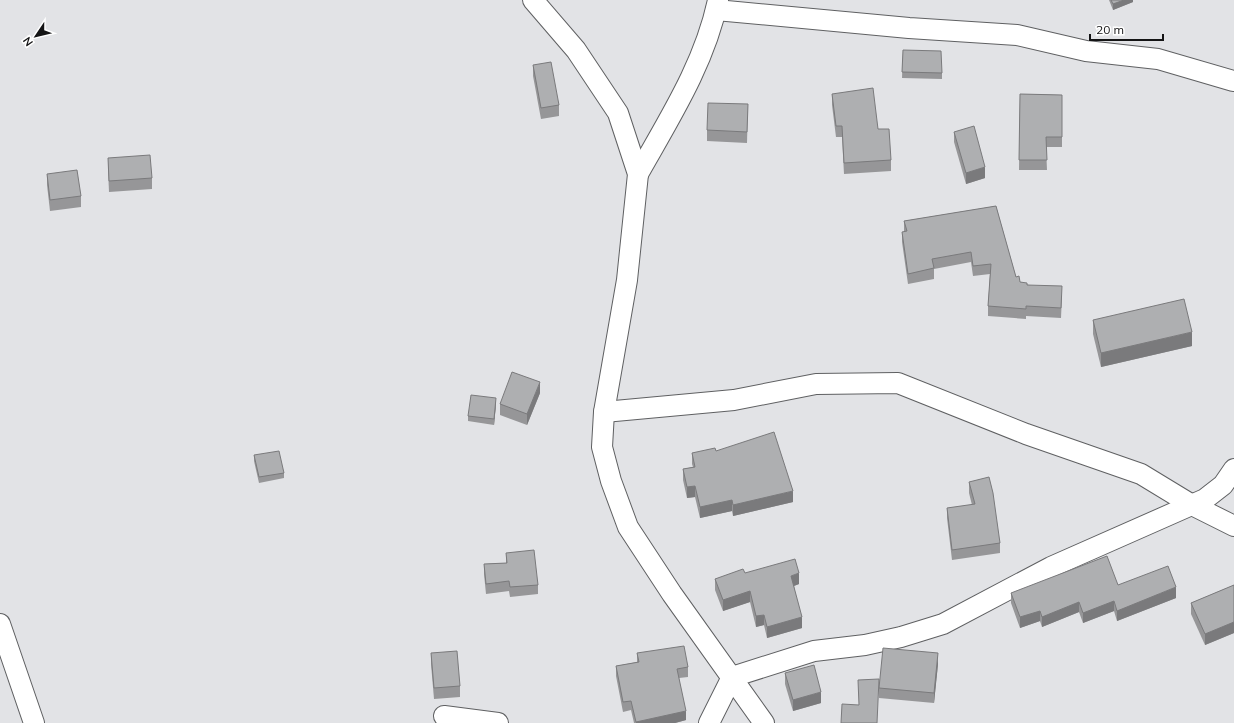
<svg xmlns="http://www.w3.org/2000/svg" width="1234" height="723" viewBox="0 0 1234 723" font-family="Mulish,sans-serif">
<style>
.lines{fill:none;stroke-linecap:round;stroke-linejoin:round}
.minor-casing{stroke:#5f6062;stroke-width:22}
.minor{stroke:#fff;stroke-width:20}
.wall{fill:#969698}
.shaded-wall{fill:#7a7a7c}
.building{fill:#aeafb1;stroke:#7a7a7c}
</style>
<rect width="100%" height="100%" fill="#e2e3e6"/>
<g class="lines">
<defs>
<g id="minor">
<path d="M533,0L576,50L618,113L638,174L627,280L604,412L602,447L611,481L628,527L672,594L764,723"/>
<path d="M716,10L909,28L1017,35L1086,51L1158,59L1233,81"/>
<path d="M638,174C669,119 705,63 718,0"/>
<path d="M604,412L734,400L816,384L898,383L1026,434L1141,474L1192,505L1234,526"/>
<path d="M0,624L34,723"/>
<path d="M444,716L498,723"/>
<path d="M709,723L732,677L814,651L865,645L901,637L943,624L1051,567L1205,499L1223,485L1234,469"/>
</g>
</defs>
<use href="#minor" class="minor-casing"/>
<use href="#minor" class="minor"/>
</g>
<g class="wall">
<path d="M1109,0H1133V2L1113,10Z"/>
<path d="M903,50L942,73V79L902,78Z"/>
<path d="M533,65L559,105V116L541,119L533,76Z"/>
<path d="M832,94L878,129L891,160V171L844,174L842,137H836L832,105Z"/>
<path d="M1020,94L1062,95V147H1046L1047,170H1019Z"/>
<path d="M748,104L747,143L707,141V130Z"/>
<path d="M954,132L985,178L966,184L954,142Z"/>
<path d="M108,158L152,178V189L109,192L108,169Z"/>
<path d="M47,174L81,196V207L50,211L47,185Z"/>
<path d="M996,206L1016,277L1020,282L1062,296L1061,318L1026,316V319L988,316V306L990,274L973,276L971,262L934,269V279L908,284L902,242V232H904V221Z"/>
<path d="M1093,320L1192,346L1101,367L1093,334Z"/>
<path d="M540,393L527,425L500,415V404Z"/>
<path d="M496,404L494,425L468,421V416Z"/>
<path d="M716,451L793,502L733,516L732,511L700,518L695,497L687,498L683,480V469L693,467L692,464V453Z"/>
<path d="M254,455L284,473V478L259,483L254,461Z"/>
<path d="M969,482L1000,543V553L952,560L947,518V508L972,505L969,493Z"/>
<path d="M506,553L538,585V594L510,597L509,591L486,594L484,574V564L506,563Z"/>
<path d="M745,573L799,584L794,586L802,628L767,638L764,625L756,627L750,602L723,611L715,590V579Z"/>
<path d="M1118,585L1176,598L1117,621L1114,611L1083,623L1079,612L1042,627L1040,621L1020,628L1011,603V593Z"/>
<path d="M1234,585V633L1205,645L1191,614V603Z"/>
<path d="M431,653L460,686V697L434,699L431,664Z"/>
<path d="M637,653L688,667V677L679,678L686,720L675,723H634L631,710L623,712L616,676V666L637,662Z"/>
<path d="M938,664L934,703L879,698V688Z"/>
<path d="M785,673L821,703L793,711L785,684Z"/>
</g>
<g class="shaded-wall">
<path d="M1124,0H1133V2L1113,10V4Z"/>
<path d="M985,167V178L966,184V173Z"/>
<path d="M1192,332V346L1101,367V353Z"/>
<path d="M540,382V393L527,425V414Z"/>
<path d="M496,398V404L494,425V419Z"/>
<path d="M695,486V497L687,498V487Z"/>
<path d="M793,491V502L733,516V505Z"/>
<path d="M732,500V511L700,518V507Z"/>
<path d="M799,573V584L791,587V576Z"/>
<path d="M1176,587V598L1117,621V611Z"/>
<path d="M750,591V602L723,611V600Z"/>
<path d="M1114,601V611L1083,623V613Z"/>
<path d="M1079,602V612L1042,627V617Z"/>
<path d="M1040,611V621L1020,628V617Z"/>
<path d="M764,615V625L756,627V616Z"/>
<path d="M802,617V628L767,638V627Z"/>
<path d="M1234,622V633L1205,645V634Z"/>
<path d="M938,653V664L934,703V693Z"/>
<path d="M821,692V703L793,711V700Z"/>
<path d="M686,711V720L675,723H636V722Z"/>
</g>
<g class="building">
<path d="M1111,0H1124L1113,4Z"/>
<path d="M903,50L941,51L942,73L902,72Z"/>
<path d="M551,62L559,105L541,108L533,65Z"/>
<path d="M873,88L878,129H889L891,160L844,163L842,126H836L832,94Z"/>
<path d="M1020,94L1062,95V137H1046L1047,160H1019Z"/>
<path d="M708,103L748,104L747,132L707,130Z"/>
<path d="M974,126L985,167L966,173L954,132Z"/>
<path d="M150,155L152,178L109,181L108,158Z"/>
<path d="M77,170L81,196L50,200L47,174Z"/>
<path d="M996,206L1016,277L1019,276L1020,282L1027,283V285L1062,286L1061,308L1026,306V309L988,306L991,264L973,266L971,252L932,259L934,268L908,274L902,232L907,231L904,221Z"/>
<path d="M1184,299L1192,332L1101,353L1093,320Z"/>
<path d="M512,372L540,382L527,414L500,404Z"/>
<path d="M471,395L496,398L494,419L468,416Z"/>
<path d="M774,432L793,491L733,505L732,500L700,507L695,486L687,487L683,469L695,467L692,453L715,448L716,451Z"/>
<path d="M279,451L284,473L259,477L254,455Z"/>
<path d="M989,477L993,493L1000,543L952,550L947,508L975,504L969,482Z"/>
<path d="M534,550L538,585L510,587L509,581L486,584L484,564L507,563L506,553Z"/>
<path d="M1107,556L1118,585L1168,566L1176,587L1117,611L1114,601L1083,613L1079,602L1042,617L1040,611L1020,617L1011,593Z"/>
<path d="M795,559L799,573L791,576L802,617L767,627L764,615L756,616L750,591L723,600L715,579L743,569L745,573Z"/>
<path d="M1234,585V622L1205,634L1191,603Z"/>
<path d="M684,646L688,667L677,669L686,711L636,722L631,701L623,702L616,666L639,662L637,653Z"/>
<path d="M883,648L938,653L934,693L879,688Z"/>
<path d="M457,651L460,686L434,688L431,653Z"/>
<path d="M814,665L821,692L793,700L785,673Z"/>
<path d="M879,679L877,723H841L842,704L859,705L858,680Z"/>
</g>
<g transform="translate(36 36) rotate(235)" stroke="#ffffff" stroke-width="3" paint-order="stroke">
<path d="M0-3L7 15L0 10L-7 15Z" fill="#141415"/>
<text y="-6" font-size="11" font-weight="bold" text-anchor="middle" fill="#141415">N</text>
</g>
<path d="M1090 34v6h73v-6" fill="none" stroke="#141415" stroke-width="2"/>
<text x="1096" y="34" font-size="12" fill="#141415" stroke="#ffffff" stroke-width="3" paint-order="stroke">20 m</text>
</svg>
